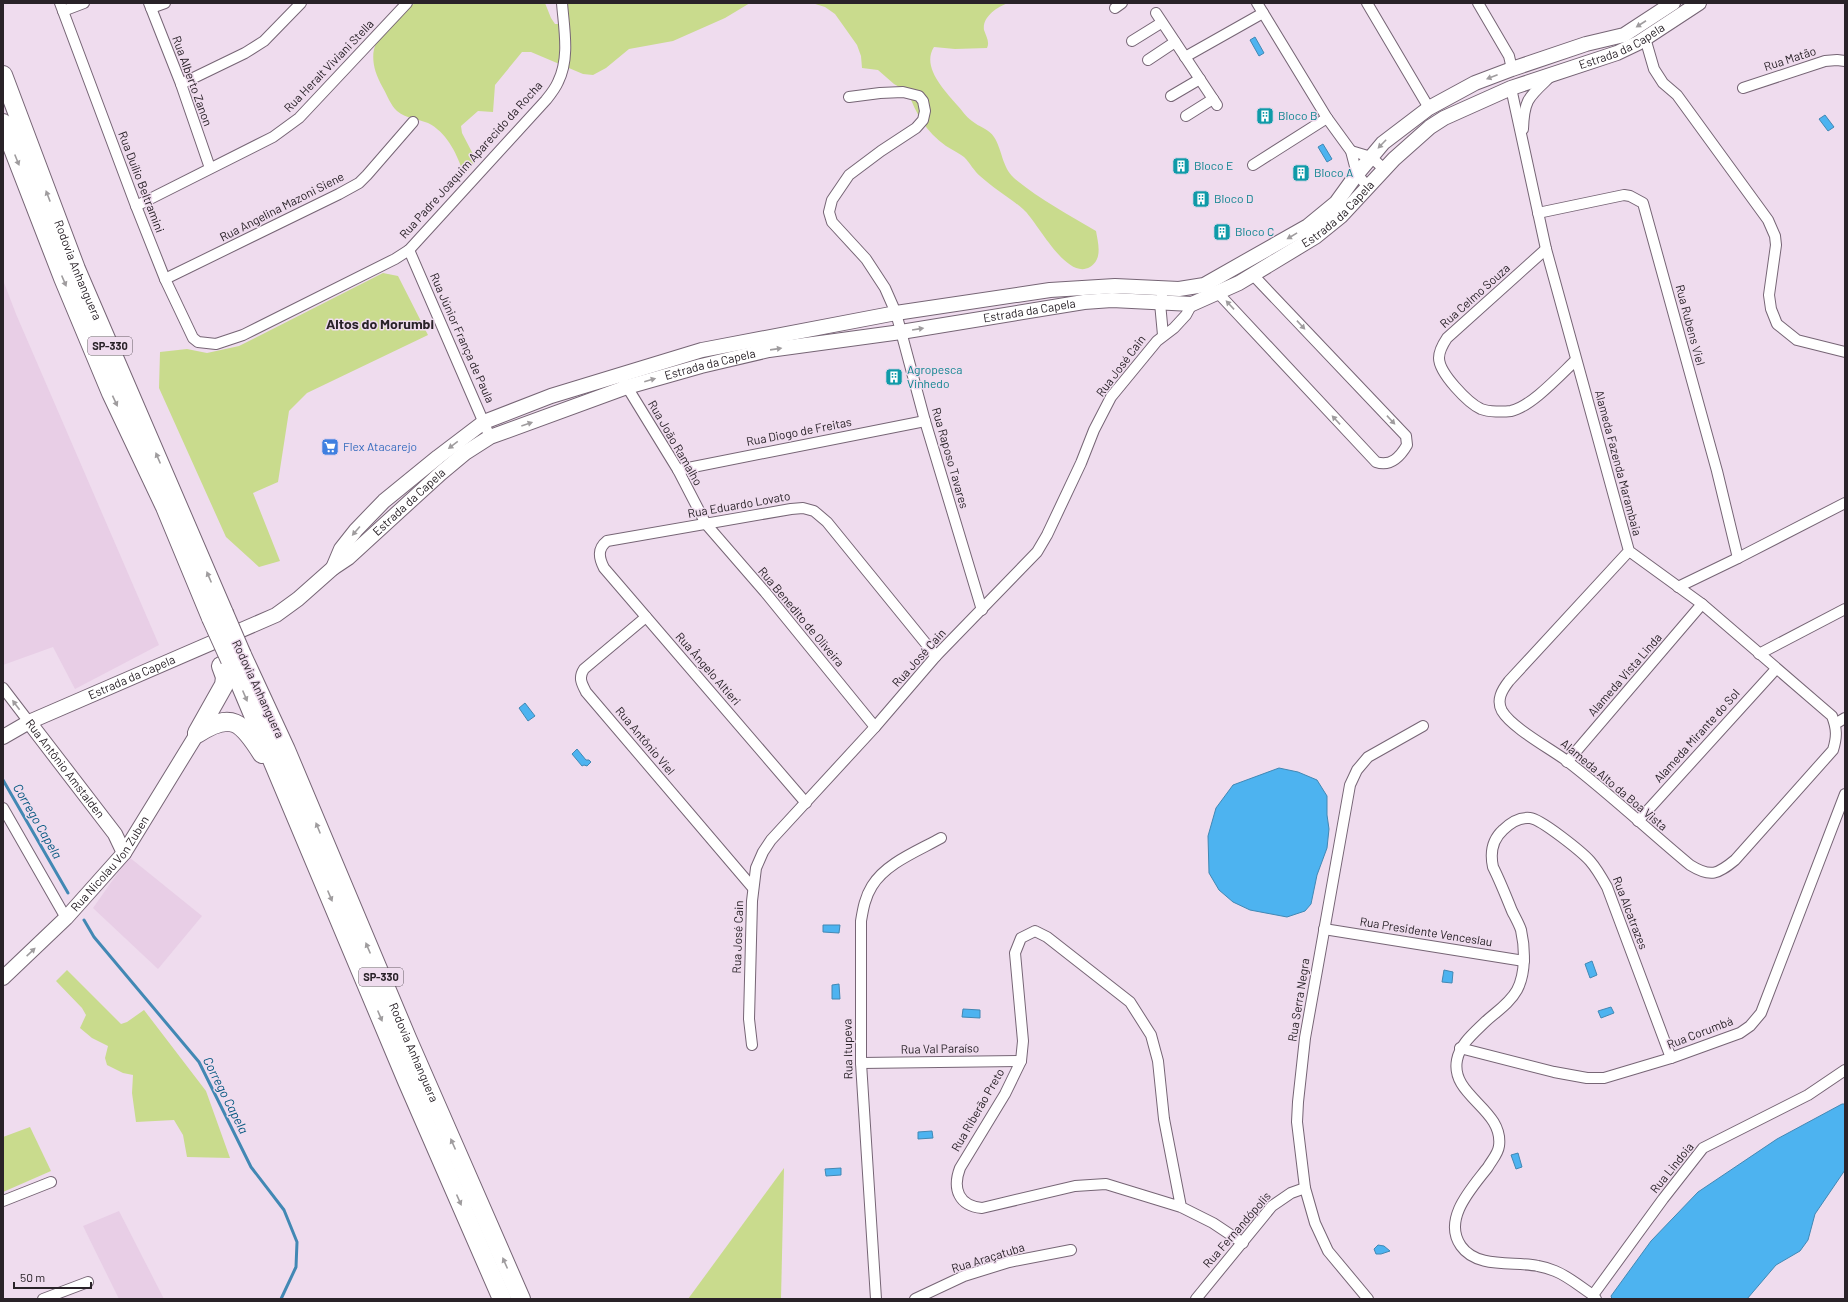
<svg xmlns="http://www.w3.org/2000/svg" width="1848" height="1302" viewBox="0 0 1848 1302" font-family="Barlow,sans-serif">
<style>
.built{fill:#e8cee6}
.green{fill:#c9db8d}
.water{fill:#4db3f0;stroke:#4288b4}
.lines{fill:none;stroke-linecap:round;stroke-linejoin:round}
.stream{stroke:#4288b4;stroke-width:3}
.street-casing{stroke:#766575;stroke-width:12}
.secondary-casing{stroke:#766575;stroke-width:16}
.highway-casing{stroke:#766575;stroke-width:20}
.street{stroke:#fff;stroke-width:10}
.secondary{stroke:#fff;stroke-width:14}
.highway{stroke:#fff;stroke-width:18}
.highway-bridge-casing{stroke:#766575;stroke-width:20;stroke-linecap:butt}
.highway-bridge{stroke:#fff;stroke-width:18}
.oneway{fill:#9f9c9e}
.labels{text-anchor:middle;stroke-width:3;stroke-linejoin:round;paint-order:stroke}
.shield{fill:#efdcee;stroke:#645a63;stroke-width:1}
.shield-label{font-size:11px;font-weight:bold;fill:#292228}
.street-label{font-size:12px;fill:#292228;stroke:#efdcee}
.culture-label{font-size:12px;fill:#0d838f;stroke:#efdcee;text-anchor:start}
.shop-label{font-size:12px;fill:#366cbe;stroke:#efdcee;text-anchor:start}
.water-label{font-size:13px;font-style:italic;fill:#055880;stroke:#efdcee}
.quarter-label{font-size:14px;font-weight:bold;fill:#292228;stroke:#efdcee}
</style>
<rect width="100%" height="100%" fill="#efdcee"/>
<g class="built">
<path d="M3,280L16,314L159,645L75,689L53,647L3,665Z"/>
<path d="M129,857L202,916L158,969L93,908Z"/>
<path d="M119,1211L164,1299H119L83,1226Z"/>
</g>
<g class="green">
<path d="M415,3H545L551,18L555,24H558L563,12V3H750L725,18L673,41L629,49L606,68L593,75L583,74L531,52H522L495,85L493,112L478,111L461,126L462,133L475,158L473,165L468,171L462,169C456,152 446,132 428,123C418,119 407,119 397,111C391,106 387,95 383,88C359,46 383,28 415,3Z"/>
<path d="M812,3H1008C997,7 982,17 984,30C986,36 990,42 987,48L955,49L934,47C921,67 945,91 957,105C962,110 966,117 972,121C979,127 989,129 994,137C1002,149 1002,167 1014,178C1039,199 1068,214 1096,231C1098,243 1103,259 1090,267C1066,281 1038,222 1023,209C1009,197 993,188 980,176C974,171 970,163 964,157C959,153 952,150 946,146C926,132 916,114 908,92L894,84L878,70L862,68L861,56L857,45L835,14L825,7Z"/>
<path d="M383,273L398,276L428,335L307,393L289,411L278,482L253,493L280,561L259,567L226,537L159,388L160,352L187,349L207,353L239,346Z"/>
<path d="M67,970L121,1024L127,1022L144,1010L206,1091L230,1158L187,1157L183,1135L174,1120L136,1122L132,1093L133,1075L123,1073L107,1065L105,1058L108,1046L92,1038L80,1028L86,1015L82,1008L56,981Z"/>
<path d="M30,1127L51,1171L3,1192V1137Z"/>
<path d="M784,1168L781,1299H688Z"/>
</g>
<g class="water">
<path d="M1255,37L1264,53L1259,56L1250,40Z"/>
<path d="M1825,115L1834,127L1828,131L1819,119Z"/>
<path d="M1323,144L1332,159L1327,162L1318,147Z"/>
<path d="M525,703L535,716L528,721L519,708Z"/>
<path d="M577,749L586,760H589L591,762L587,766L584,765L582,766L572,754Z"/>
<path d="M1279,768L1298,772L1317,780L1327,796V815L1329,829L1327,848L1317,875L1311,904L1305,911L1287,917L1250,910L1233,902L1219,890L1209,873L1208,836L1216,808L1233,785Z"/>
<path d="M823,925H840L839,933L823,932Z"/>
<path d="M1592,961L1597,975L1590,978L1585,964Z"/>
<path d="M1444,970L1453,972L1452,983L1442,982Z"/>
<path d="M839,984L840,999H832V985Z"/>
<path d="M1611,1007L1614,1013L1601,1018L1598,1011Z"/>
<path d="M963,1009L980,1010V1018L962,1017Z"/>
<path d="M1842,1104H1845V1170L1815,1214L1808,1240L1800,1251L1776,1265L1747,1299H1612L1611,1296L1651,1241L1698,1192L1777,1139Z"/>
<path d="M932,1131L933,1138L918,1139V1132Z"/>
<path d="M1518,1153L1522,1167L1516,1169L1511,1155Z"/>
<path d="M841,1168V1175L826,1176L825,1169Z"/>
<path d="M1378,1245L1384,1246L1390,1251L1381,1254H1376L1374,1249Z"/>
</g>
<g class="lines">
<g class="stream">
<path d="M3,780L68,893"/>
<path d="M84,920L94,937L199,1062L251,1167L284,1210L297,1242L296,1267L281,1299"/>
</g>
<defs>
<g id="street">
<path d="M60,3L136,206L165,279L193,338L198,342L216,344L243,335L395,259L409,250L546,100C550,95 555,89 558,82C570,58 564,29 562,3"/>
<path d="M149,3L181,84L210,168"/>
<path d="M1257,3L1327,118L1351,151L1357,174L1368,187"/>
<path d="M1367,3L1429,108"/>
<path d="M1478,3L1509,56L1512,69"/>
<path d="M151,8L165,3"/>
<path d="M1115,8L1122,3"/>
<path d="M63,11L84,3"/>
<path d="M1156,13L1217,105"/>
<path d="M1645,38L1654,69L1663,83L1677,95L1768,220L1775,236L1776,245L1769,295L1771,309L1777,324L1797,340L1845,352"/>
<path d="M1132,41L1161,23"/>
<path d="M1185,57L1263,13"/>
<path d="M1148,60L1175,42"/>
<path d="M181,84L245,53L264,41L301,3"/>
<path d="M1511,88L1546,249L1629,551L1702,604L1832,716C1837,729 1837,737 1833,750L1735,860C1718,874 1711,878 1690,865C1649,831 1610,794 1567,761C1551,749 1512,728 1502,711C1496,700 1502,690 1509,681L1629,551"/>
<path d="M1743,88L1825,61L1837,60L1845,61"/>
<path d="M1171,96L1200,79"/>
<path d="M849,97L880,93L903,92L919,96L923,101L925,111L923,120L916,128L881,151L849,175L832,200L829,212L832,222L866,259L885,288L896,313L925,421L982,610"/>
<path d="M1186,116L1213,99"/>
<path d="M1523,129C1524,99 1529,97 1550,77"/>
<path d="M1351,151L1371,157L1384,169"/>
<path d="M1253,165L1327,118"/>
<path d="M136,206L273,137L299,118L407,3"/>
<path d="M1538,213L1624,195L1630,196L1643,203L1717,471L1738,558"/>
<path d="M1546,249L1447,338C1443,344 1439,351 1439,358C1439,373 1468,403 1481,409C1489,412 1503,412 1511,411C1531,407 1561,374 1576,360"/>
<path d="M409,250L490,437"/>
<path d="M165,279L339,194L359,183L367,175L413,122"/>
<path d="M1218,293L1376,462C1391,467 1400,457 1407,445L1406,436L1253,275"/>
<path d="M1162,296L1160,303L1163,335"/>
<path d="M624,382L678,470L706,524L765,592L875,727"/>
<path d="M678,470L925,421"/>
<path d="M1678,587L1738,558L1845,503"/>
<path d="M646,617L584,669C578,678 582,684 586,692L753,888"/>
<path d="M1759,654L1845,609"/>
<path d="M3,688L29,722"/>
<path d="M1835,724L1845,718"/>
<path d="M1567,762L1702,604"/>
<path d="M806,803L604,568C599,558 597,549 607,541L791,509L803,508L814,511L827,522L936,656"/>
<path d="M3,808L66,918"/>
<path d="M1638,821L1776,669"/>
<path d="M1324,929L1524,961"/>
<path d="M752,1045L749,1019L752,901L756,868L763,852L771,840L875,727L936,656L1037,552L1047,535L1081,463L1094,430L1111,397L1157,341L1174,328L1186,315L1192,304"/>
<path d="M1460,1048L1554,1072L1587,1078H1604L1671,1058L1740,1033L1750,1026L1761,1013L1845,794"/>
<path d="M861,1063L1021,1061"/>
<path d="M3,1201L51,1182"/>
<path d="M1181,1207L1164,1119L1158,1061L1151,1035L1130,1002L1047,937L1035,931L1021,938L1015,953L1023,1041L1021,1061L1005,1094L960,1168C952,1189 959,1206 982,1208L1075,1186L1106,1184L1181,1207L1213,1223L1243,1243"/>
<path d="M1593,1295L1663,1199L1703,1148L1808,1095L1845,1070"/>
<path d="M43,1299L88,1282"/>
<path d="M876,1299L861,1063V921C863,909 865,897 872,886C886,863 918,851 941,838"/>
<path d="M915,1299L964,1276L1009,1262L1071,1250"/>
<path d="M1196,1299L1272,1206L1291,1193L1305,1188"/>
<path d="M1368,1299L1328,1251L1315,1223L1305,1188L1297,1122L1298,1102L1305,1038L1350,785L1357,770L1368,757L1423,726"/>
<path d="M1596,1299L1593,1295C1582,1288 1568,1276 1555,1271C1550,1269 1544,1267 1538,1266C1514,1261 1477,1269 1461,1246C1442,1219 1472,1188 1488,1167C1492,1160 1498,1154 1499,1146C1504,1109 1450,1096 1457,1060C1460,1044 1474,1033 1485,1022C1496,1012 1510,1003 1517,990C1526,973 1525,948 1521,930C1519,924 1515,917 1512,911C1506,896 1500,881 1493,867C1490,853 1492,840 1503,830C1510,823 1520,817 1530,818C1541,819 1582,852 1590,861C1597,869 1602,878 1607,887L1671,1058"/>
</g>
<g id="secondary">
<path d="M333,568L341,549L356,530L384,501L438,457L484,422L551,396L702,350L896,313L1050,290L1115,286L1179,289L1204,285L1308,226L1336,203L1357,174L1383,143L1429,108L1475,83L1512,69L1586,44L1624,35L1673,3"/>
<path id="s1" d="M29,722L115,834L124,853"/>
<path id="s2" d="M3,737L29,722L276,615L298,599L333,568L348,558L441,473L465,453L490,437L627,387L701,366L769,350L901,332L1084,302L1112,300L1192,304L1239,283L1315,237L1341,216L1394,159L1430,127L1444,118L1511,88L1617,53L1638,43L1699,3"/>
<path id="s3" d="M3,978L66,918L124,853L197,734"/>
</g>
<g id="highway">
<path id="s4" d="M3,75L76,269L224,613"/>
<path d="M3,123L63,278L111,393L165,507L211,618"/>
<path id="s5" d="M242,655L286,750L407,1038L521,1299"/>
<path d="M230,660L407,1081L502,1299"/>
<path d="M197,733L224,685L225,677L221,666"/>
<path d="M197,734C232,711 242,722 262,754"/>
</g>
</defs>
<use href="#street" class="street-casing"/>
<use href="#secondary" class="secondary-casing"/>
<use href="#highway" class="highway-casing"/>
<use href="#street" class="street"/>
<use href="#secondary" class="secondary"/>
<use href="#highway" class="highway"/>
<defs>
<g id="highway-bridge">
<path d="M224,613L242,655"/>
<path d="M211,618L230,660"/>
</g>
</defs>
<use href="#highway-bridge" class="highway-bridge-casing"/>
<use href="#highway-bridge" class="highway-bridge"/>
</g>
<defs><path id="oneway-solid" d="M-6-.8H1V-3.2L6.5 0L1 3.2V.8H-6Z"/></defs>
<g class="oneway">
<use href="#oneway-solid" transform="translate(1641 24) rotate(147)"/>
<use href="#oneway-solid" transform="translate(1492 77) rotate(159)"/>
<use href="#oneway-solid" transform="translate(1382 144) rotate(134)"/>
<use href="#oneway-solid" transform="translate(17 160) rotate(68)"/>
<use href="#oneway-solid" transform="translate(48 196) rotate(-111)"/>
<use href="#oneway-solid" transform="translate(1292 236) rotate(149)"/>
<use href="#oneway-solid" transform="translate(64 281) rotate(67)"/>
<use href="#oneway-solid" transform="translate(1230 305) rotate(-133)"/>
<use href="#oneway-solid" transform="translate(1301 325) rotate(47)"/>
<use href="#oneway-solid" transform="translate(918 329) rotate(-9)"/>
<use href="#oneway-solid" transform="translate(776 349) rotate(-8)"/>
<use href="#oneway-solid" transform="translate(650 380) rotate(-16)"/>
<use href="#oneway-solid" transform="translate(115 401) rotate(65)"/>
<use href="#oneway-solid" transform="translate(1336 420) rotate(-133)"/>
<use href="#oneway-solid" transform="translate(1391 420) rotate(47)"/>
<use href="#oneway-solid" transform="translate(527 424) rotate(-19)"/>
<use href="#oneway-solid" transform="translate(453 445) rotate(143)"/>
<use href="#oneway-solid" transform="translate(158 458) rotate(-113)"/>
<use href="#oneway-solid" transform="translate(356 531) rotate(131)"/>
<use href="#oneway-solid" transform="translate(209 577) rotate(-113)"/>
<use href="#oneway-solid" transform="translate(245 696) rotate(67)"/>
<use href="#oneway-solid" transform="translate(16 705) rotate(-127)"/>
<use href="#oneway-solid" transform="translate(318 828) rotate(-112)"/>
<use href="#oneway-solid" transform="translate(330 896) rotate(67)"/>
<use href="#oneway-solid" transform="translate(368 948) rotate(-113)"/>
<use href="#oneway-solid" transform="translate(31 952) rotate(-43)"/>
<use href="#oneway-solid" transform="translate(380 1016) rotate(67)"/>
<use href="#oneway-solid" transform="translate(453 1144) rotate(-114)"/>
<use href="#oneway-solid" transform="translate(459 1200) rotate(66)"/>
<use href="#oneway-solid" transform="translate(505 1263) rotate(-114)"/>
</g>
<defs>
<symbol id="building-square" viewBox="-11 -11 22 22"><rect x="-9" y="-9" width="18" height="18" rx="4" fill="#0f9aa8" stroke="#efdcee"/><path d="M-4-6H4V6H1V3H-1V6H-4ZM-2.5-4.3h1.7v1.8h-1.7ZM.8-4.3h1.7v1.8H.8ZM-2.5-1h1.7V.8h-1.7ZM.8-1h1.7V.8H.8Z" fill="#fff"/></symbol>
<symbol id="supermarket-square" viewBox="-11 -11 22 22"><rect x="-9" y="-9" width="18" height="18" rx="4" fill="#3f7fe0" stroke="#efdcee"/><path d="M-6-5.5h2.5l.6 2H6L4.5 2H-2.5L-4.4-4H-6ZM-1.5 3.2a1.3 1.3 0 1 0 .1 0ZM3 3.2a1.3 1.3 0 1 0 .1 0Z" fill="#fff"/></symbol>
</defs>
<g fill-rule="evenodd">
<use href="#building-square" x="1255" y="106" width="20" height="20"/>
<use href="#building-square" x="1171" y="156" width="20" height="20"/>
<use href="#building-square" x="1291" y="163" width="20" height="20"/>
<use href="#building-square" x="1191" y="189" width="20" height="20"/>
<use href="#building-square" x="1212" y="222" width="20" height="20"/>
<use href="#building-square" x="884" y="367" width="20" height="20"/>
<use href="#supermarket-square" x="320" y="437" width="20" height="20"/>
</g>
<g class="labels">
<g class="shield">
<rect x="88" y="337" width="44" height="18" rx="3"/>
<rect x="359" y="968" width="44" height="18" rx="3"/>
</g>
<g class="shield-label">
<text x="110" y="350">SP-330</text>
<text x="381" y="981">SP-330</text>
</g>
<g class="street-label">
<text dy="4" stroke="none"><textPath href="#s2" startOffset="1806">Estrada da Capela</textPath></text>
<text transform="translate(1790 59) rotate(-18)" y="4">Rua Matão</text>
<text transform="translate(329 66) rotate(-46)" y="4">Rua Heralt Viviani Stella</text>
<text transform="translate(192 81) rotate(70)" y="4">Rua Alberto Zanon</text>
<text transform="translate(471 160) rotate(-48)" y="4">Rua Padre Joaquim Aparecido da Rocha</text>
<text transform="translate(141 182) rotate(69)" y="4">Rua Duílio Beltramini</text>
<text transform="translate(282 207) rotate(-27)" y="4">Rua Angelina Mazoni Siene</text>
<text dy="4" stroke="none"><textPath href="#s2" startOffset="1470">Estrada da Capela</textPath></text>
<text dy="4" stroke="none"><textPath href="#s4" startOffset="209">Rodovia Anhanguera</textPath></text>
<text transform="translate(1475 296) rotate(-42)" y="4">Rua Celmo Souza</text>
<text dy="4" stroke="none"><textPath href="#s2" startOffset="1134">Estrada da Capela</textPath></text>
<text transform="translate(1690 325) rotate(75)" y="4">Rua Rubens Viel</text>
<text transform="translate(462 338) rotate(66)" y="4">Rua Júnior França de Paula</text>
<text dy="4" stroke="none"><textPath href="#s2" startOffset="810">Estrada da Capela</textPath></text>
<text transform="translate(1121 366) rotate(-53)" y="4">Rua José Cain</text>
<text transform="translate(799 432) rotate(-11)" y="4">Rua Diogo de Freitas</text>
<text transform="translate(675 443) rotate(60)" y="4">Rua João Ramalho</text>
<text transform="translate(950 458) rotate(74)" y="4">Rua Raposo Tavares</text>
<text transform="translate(1618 463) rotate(75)" y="4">Alameda Fazenda Marambaia</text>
<text dy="4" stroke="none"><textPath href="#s2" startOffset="474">Estrada da Capela</textPath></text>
<text transform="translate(739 505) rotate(-10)" y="4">Rua Eduardo Lovato</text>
<text transform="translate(801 617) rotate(50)" y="4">Rua Benedito de Oliveira</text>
<text transform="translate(919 658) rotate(-48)" y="4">Rua José Cain</text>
<text transform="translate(708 669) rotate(49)" y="4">Rua Ângelo Altieri</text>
<text transform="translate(1625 675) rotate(-49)" y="4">Alameda Vista Linda</text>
<text dy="4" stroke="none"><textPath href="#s2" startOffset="142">Estrada da Capela</textPath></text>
<text transform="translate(258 689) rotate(65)" y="4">Rodovia Anhanguera</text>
<text transform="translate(1697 736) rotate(-48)" y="4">Alameda Mirante do Sol</text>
<text transform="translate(645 741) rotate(50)" y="4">Rua Antônio Viel</text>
<text dy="4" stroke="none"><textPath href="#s1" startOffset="59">Rua Antônio Amstalden</textPath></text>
<text transform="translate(1614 785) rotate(40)" y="4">Alameda Alto da Boa Vista</text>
<text dy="4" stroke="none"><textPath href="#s3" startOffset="157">Rua Nicolau Von Zuben</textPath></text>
<text transform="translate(1630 913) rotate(69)" y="4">Rua Alcatrazes</text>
<text transform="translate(1426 932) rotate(9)" y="4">Rua Presidente Venceslau</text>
<text transform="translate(738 937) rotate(-88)" y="4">Rua José Cain</text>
<text transform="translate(1299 1000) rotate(-81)" y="4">Rua Serra Negra</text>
<text transform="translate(1700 1033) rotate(-21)" y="4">Rua Corumbá</text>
<text transform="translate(848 1049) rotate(-91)" y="4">Rua Itupeva</text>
<text transform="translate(940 1049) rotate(-1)" y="4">Rua Val Paraíso</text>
<text dy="4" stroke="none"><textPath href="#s5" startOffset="433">Rodovia Anhanguera</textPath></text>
<text transform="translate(978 1110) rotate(-60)" y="4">Rua Riberão Preto</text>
<text transform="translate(1672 1168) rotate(-51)" y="4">Rua Lindoia</text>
<text transform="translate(1237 1230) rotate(-49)" y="4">Rua Fernandópolis</text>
<text transform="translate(988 1258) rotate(-17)" y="4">Rua Araçatuba</text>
</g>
<g class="culture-label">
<text x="1278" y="120">Bloco B</text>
<text x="1194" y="170">Bloco E</text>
<text x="1314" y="177">Bloco A</text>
<text x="1214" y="203">Bloco D</text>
<text x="1235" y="236">Bloco C</text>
<text x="907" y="374">Agropesca<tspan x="907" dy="14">Vinhedo</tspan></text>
</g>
<g class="shop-label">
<text x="343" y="451">Flex Atacarejo</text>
</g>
<g class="water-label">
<text transform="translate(38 821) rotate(60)" y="5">Corrego Capela</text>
<text transform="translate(226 1095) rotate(63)" y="5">Corrego Capela</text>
</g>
<g class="quarter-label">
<text x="380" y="329">Altos do Morumbi</text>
</g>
</g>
<rect width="1848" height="1302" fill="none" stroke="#292228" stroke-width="8"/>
<path d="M14 1282v6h77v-6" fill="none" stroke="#292228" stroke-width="2"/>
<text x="20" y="1282" font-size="12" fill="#292228" stroke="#efdcee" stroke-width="3" paint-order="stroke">50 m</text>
</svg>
